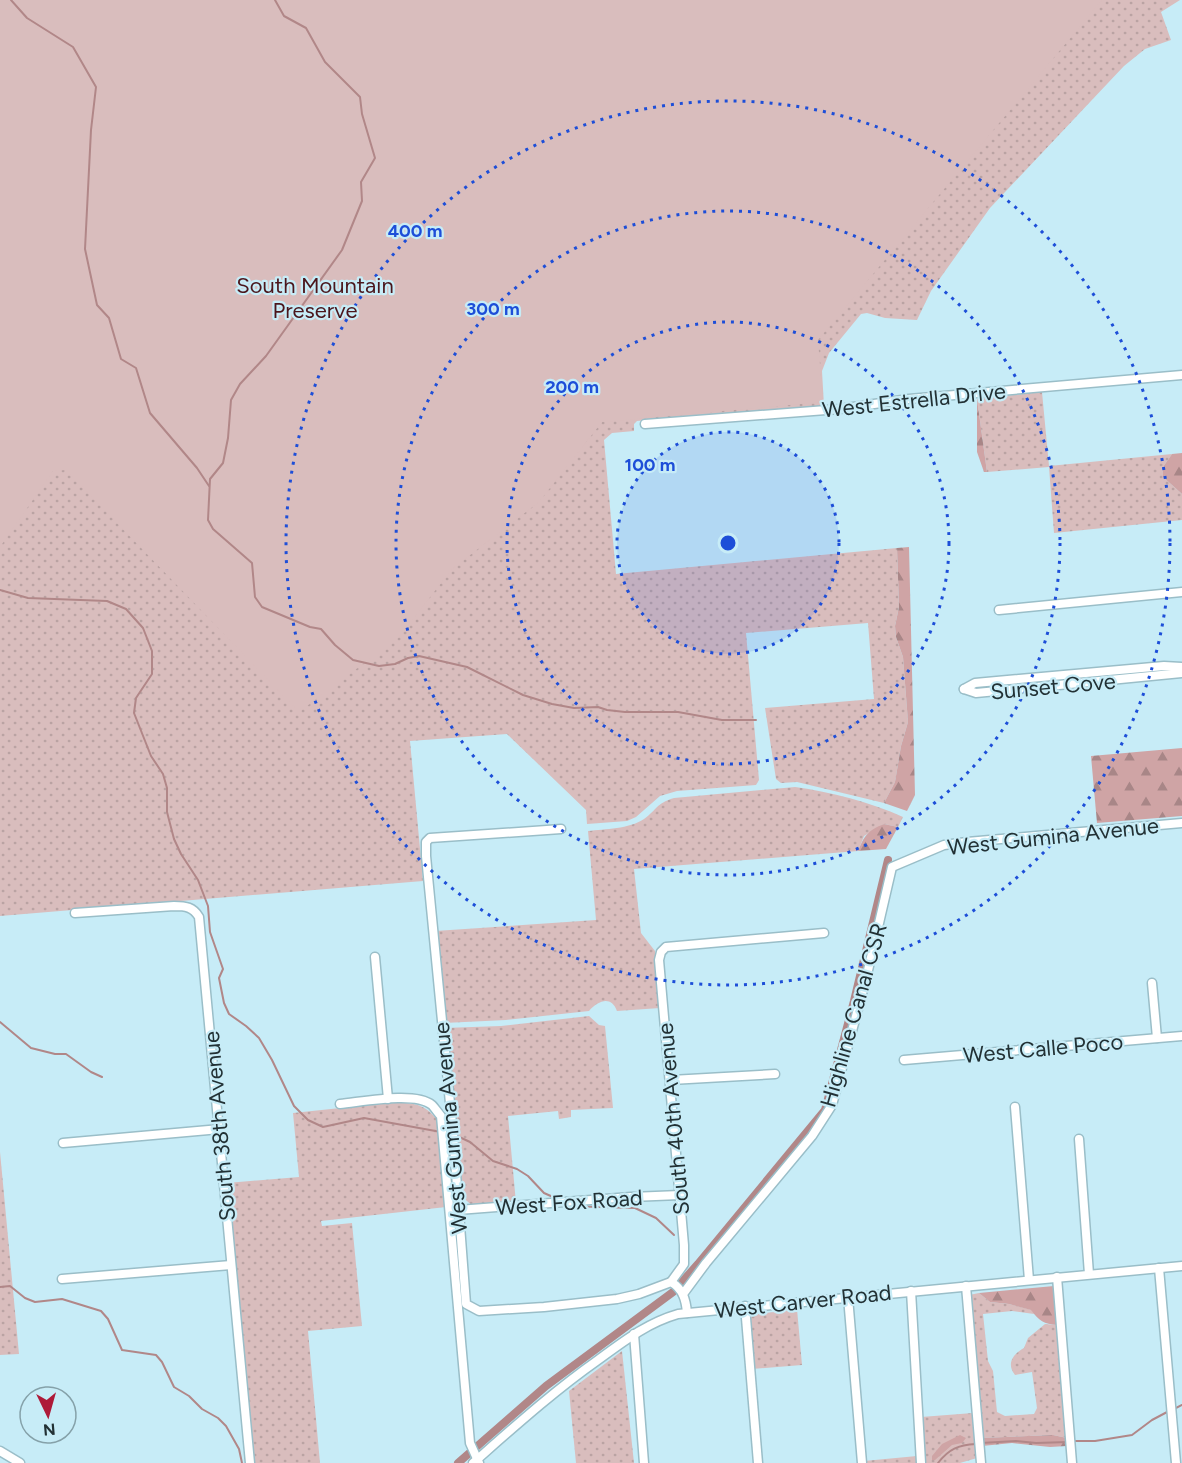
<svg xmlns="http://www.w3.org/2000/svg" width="1182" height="1463" viewBox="0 0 1182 1463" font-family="Figtree,sans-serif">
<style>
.grass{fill:url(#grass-dots)}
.forest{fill:url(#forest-firs)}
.park{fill:#d9bdbd}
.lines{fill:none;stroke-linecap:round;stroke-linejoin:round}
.stream{stroke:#b18788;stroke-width:2}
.canal{stroke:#b18788;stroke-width:8}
.minor-casing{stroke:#9abec8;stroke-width:11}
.minor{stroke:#fff;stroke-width:8}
.ring{fill:none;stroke:#1d4ed8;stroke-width:3;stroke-dasharray:3 6}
.labels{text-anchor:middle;stroke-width:4.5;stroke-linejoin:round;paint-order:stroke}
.park-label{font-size:22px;fill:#4b161c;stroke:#c7ecf7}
.street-label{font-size:22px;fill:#223135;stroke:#c7ecf7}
.centre{fill:#1d4ed8;stroke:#c7ecf7;stroke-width:3}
.ring-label{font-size:18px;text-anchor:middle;font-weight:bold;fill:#1d4ed8;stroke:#c7ecf7;stroke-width:4.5;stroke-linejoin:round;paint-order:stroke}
</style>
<defs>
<pattern id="grass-dots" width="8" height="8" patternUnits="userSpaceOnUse" patternTransform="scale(1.5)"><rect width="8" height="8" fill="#d9bdbd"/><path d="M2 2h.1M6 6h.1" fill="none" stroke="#baa3a3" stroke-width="1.8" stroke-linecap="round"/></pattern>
<pattern id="forest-firs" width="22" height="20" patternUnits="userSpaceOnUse" patternTransform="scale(1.5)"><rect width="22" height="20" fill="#cfa4a5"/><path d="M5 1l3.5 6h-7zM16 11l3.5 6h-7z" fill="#a88687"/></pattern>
</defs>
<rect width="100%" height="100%" fill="#c7ecf7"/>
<g class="grass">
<path d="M0,0H1180L1161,12L1171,40L1145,49L1124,66L990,208L931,291L917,320L885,318L867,313L861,314L829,353L822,371L824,406L637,421L634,424V431L612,433L604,440L616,574L897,548L899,607L895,626L896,637L903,657L908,722L901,746L895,782L884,803L797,782L781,783L776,779L765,708L874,699L868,623L746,633L759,780L756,785L677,791L660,796L636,817L627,821L587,824L586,810L507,734L410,741L423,881L0,916Z"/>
<path d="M1042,392L1049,466L1172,454L1163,467V477L1182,494V520L1054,533L1049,467L987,472L977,399Z"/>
<path d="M795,787C831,792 870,802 903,817L898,827L884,824L864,836L858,851L634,869L641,933L655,951L660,1008L617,1011C611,995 598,1001 589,1011L506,1020L444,1023L435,931L596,920L588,831C605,829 629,829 644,819C658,809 655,804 674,798Z"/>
<path d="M589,1016L599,1025L605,1026L613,1108L571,1110V1117L559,1119L558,1111L508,1116L516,1203L474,1207L461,1196L444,1028L501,1026Z"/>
<path d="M388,1103C411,1103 421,1101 437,1119L446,1207L321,1221L322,1226L352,1223L362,1326L308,1331L320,1463H255L227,1183L299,1177L293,1113Z"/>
<path d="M0,1152L19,1354L0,1355Z"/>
<path d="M979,1293L990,1302L1009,1304L1032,1310L1034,1314L1012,1311L983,1314L988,1361L993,1371L997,1412L1005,1416L1034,1414L1037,1408L1032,1372L1015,1375C1006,1364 1013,1354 1024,1348L1028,1338L1045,1324L1057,1325L1067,1438L1053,1435L981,1438L969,1295Z"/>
<path d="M797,1309L802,1365L752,1369L749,1315Z"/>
<path d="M622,1351L634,1463H576L569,1391Z"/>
<path d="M973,1413L977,1458L960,1463H923L921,1417Z"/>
<path d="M917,1456L918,1463H865L864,1461Z"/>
</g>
<g class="forest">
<path d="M977,399L987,472H984L977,452Z"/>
<path d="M1182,453V494L1163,477V467L1172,454Z"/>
<path d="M909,547L915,795L907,811L884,803L895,782L901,746L908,722L903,657L896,637L895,626L899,607L897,548Z"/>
<path d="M1182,748V816L1097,823L1091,756Z"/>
<path d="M884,824L898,827L886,849L858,851C864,836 868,830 884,824Z"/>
<path d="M1054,1286L1057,1325C1044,1324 1039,1321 1031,1310L1009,1304L990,1302L979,1293Z"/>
<path d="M960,1435L966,1438L962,1443L952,1445L935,1460H932V1456L942,1444Z"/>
<path d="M1053,1435L1067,1438V1446L1050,1447L1012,1443L982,1446L981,1438Z"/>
</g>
<path class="park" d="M0,0H1102L818,340L823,402L602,422L539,502L452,569L399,637L299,712L66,470L53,471L0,547Z"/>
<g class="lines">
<g class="stream">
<path d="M11,0L27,18L73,47L96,87L91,130L85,249L97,305L109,318L121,359L136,368L150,413L197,468L209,486"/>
<path d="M275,0L284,16L306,28L325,62L360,97L362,114L375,158L361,182L362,201L342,250L266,356L240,384L231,400L228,438L223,463L210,479L208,520L213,529L252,563L255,597L262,607L310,627L321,629L335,645L353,660L379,666L395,664L408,658L419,656L467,667L523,695L552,704L574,708L598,707L607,710L625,712H678L722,720H756"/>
<path d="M0,590L28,598L107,601L126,609L143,628L152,651V674L136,698L134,713L151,756L163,774L167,788V812L174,839L181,854L198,880L208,906L210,932L223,969L219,978L224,1003L229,1014L246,1026L259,1038L272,1060L294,1106L308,1120L323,1127L364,1118L441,1132"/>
<path d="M0,1022L31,1048L55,1054H66L91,1072L102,1077"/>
<path d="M455,1135L470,1142L493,1161L517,1169L528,1176L544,1193L553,1197"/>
<path d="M563,1206L635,1208L656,1218L674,1235"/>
<path d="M0,1287L10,1286L25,1298L35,1302L62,1299L101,1311L108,1319L122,1350L156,1355L162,1362L174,1387L189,1396L202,1409L218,1418L226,1426L239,1449L242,1463"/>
<path d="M1174,1409L1182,1405"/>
<path d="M1074,1441H1095L1132,1435L1152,1420L1169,1411"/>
<path d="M981,1443L1016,1441L1036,1443L1068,1442"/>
<path d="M938,1463C949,1449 958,1445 976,1444"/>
</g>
<path class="canal" d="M458,1463L546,1386L673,1292L698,1264L825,1110L854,1001L888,860"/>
<defs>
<g id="minor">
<path d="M645,424L839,409L909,399L1182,375"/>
<path d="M999,610L1182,592"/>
<path d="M964,689L975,683L1164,666L1182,667"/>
<path d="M964,689L976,693L1182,673"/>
<path d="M561,829L430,838L426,842V856L453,1134L466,1304L479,1311L544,1307L617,1299L639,1294L671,1282C683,1289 686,1300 687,1313"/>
<path d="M75,913L174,906C186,906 193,907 199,917L250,1463"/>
<path d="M375,957L388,1099"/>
<path d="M1152,983L1157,1038"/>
<path d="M904,1060L1182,1036"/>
<path d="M671,1080L775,1074"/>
<path d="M340,1104C362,1102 415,1091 432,1105C435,1108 438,1113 441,1116L470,1443L479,1463"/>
<path d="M1015,1107L1029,1280"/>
<path d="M1079,1139L1089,1274"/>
<path d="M63,1143L220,1129"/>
<path d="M458,1210L631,1197L680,1195"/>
<path d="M1159,1268L1176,1463"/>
<path d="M1057,1277L1072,1463"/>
<path d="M62,1279L231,1265"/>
<path d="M671,1282L684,1264V1245L659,960L661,952L666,947L824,933"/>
<path d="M966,1286L981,1463"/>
<path d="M911,1291L921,1463"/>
<path d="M683,1294L706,1263L812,1136L832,1105L866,979L892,867L944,845L967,842L1182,823"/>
<path d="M848,1297L862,1463"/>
<path d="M745,1306L758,1463"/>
<path d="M634,1334L644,1463"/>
<path d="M0,1451L20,1463"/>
<path d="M473,1463C514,1427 554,1391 598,1360C624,1341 647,1323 678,1314L1182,1266"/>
</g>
</defs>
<use href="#minor" class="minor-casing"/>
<use href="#minor" class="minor"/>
</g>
<circle cx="728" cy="543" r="111" fill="#1d4ed8" fill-opacity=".12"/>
<g class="ring">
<circle cx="728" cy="543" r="111"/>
<circle cx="728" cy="543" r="221"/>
<circle cx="728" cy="543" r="332"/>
<circle cx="728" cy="543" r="442"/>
</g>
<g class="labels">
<g class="park-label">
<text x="315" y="293">South Mountain<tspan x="315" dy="25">Preserve</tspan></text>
</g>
<g class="street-label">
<text transform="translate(914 400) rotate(-6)" y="8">West Estrella Drive</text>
<text transform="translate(1053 686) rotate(-5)" y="8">Sunset Cove</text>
<text transform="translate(1053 836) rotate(-6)" y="8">West Gumina Avenue</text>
<text transform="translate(853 1015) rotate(-74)" y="8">Highline Canal CSR</text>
<text transform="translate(1043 1048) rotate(-5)" y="8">West Calle Poco</text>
<text transform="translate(673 1119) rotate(-95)" y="8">South 40th Avenue</text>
<text transform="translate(219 1126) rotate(-95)" y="8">South 38th Avenue</text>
<text transform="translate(450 1128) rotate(-95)" y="8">West Gumina Avenue</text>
<text transform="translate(569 1202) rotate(-4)" y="8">West Fox Road</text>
<text transform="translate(803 1301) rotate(-6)" y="8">West Carver Road</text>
</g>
</g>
<circle cx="728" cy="543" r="9" class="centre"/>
<g class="ring-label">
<text x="415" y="237">400 m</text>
<text x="493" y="315">300 m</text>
<text x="572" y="393">200 m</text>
<text x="650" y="471">100 m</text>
</g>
<g transform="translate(48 1415) rotate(175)"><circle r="28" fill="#c7ecf7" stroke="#85a1a9" stroke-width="1.5"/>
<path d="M0-4.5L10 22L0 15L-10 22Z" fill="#ae1a39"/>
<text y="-9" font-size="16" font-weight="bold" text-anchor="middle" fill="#223135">N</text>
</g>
</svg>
